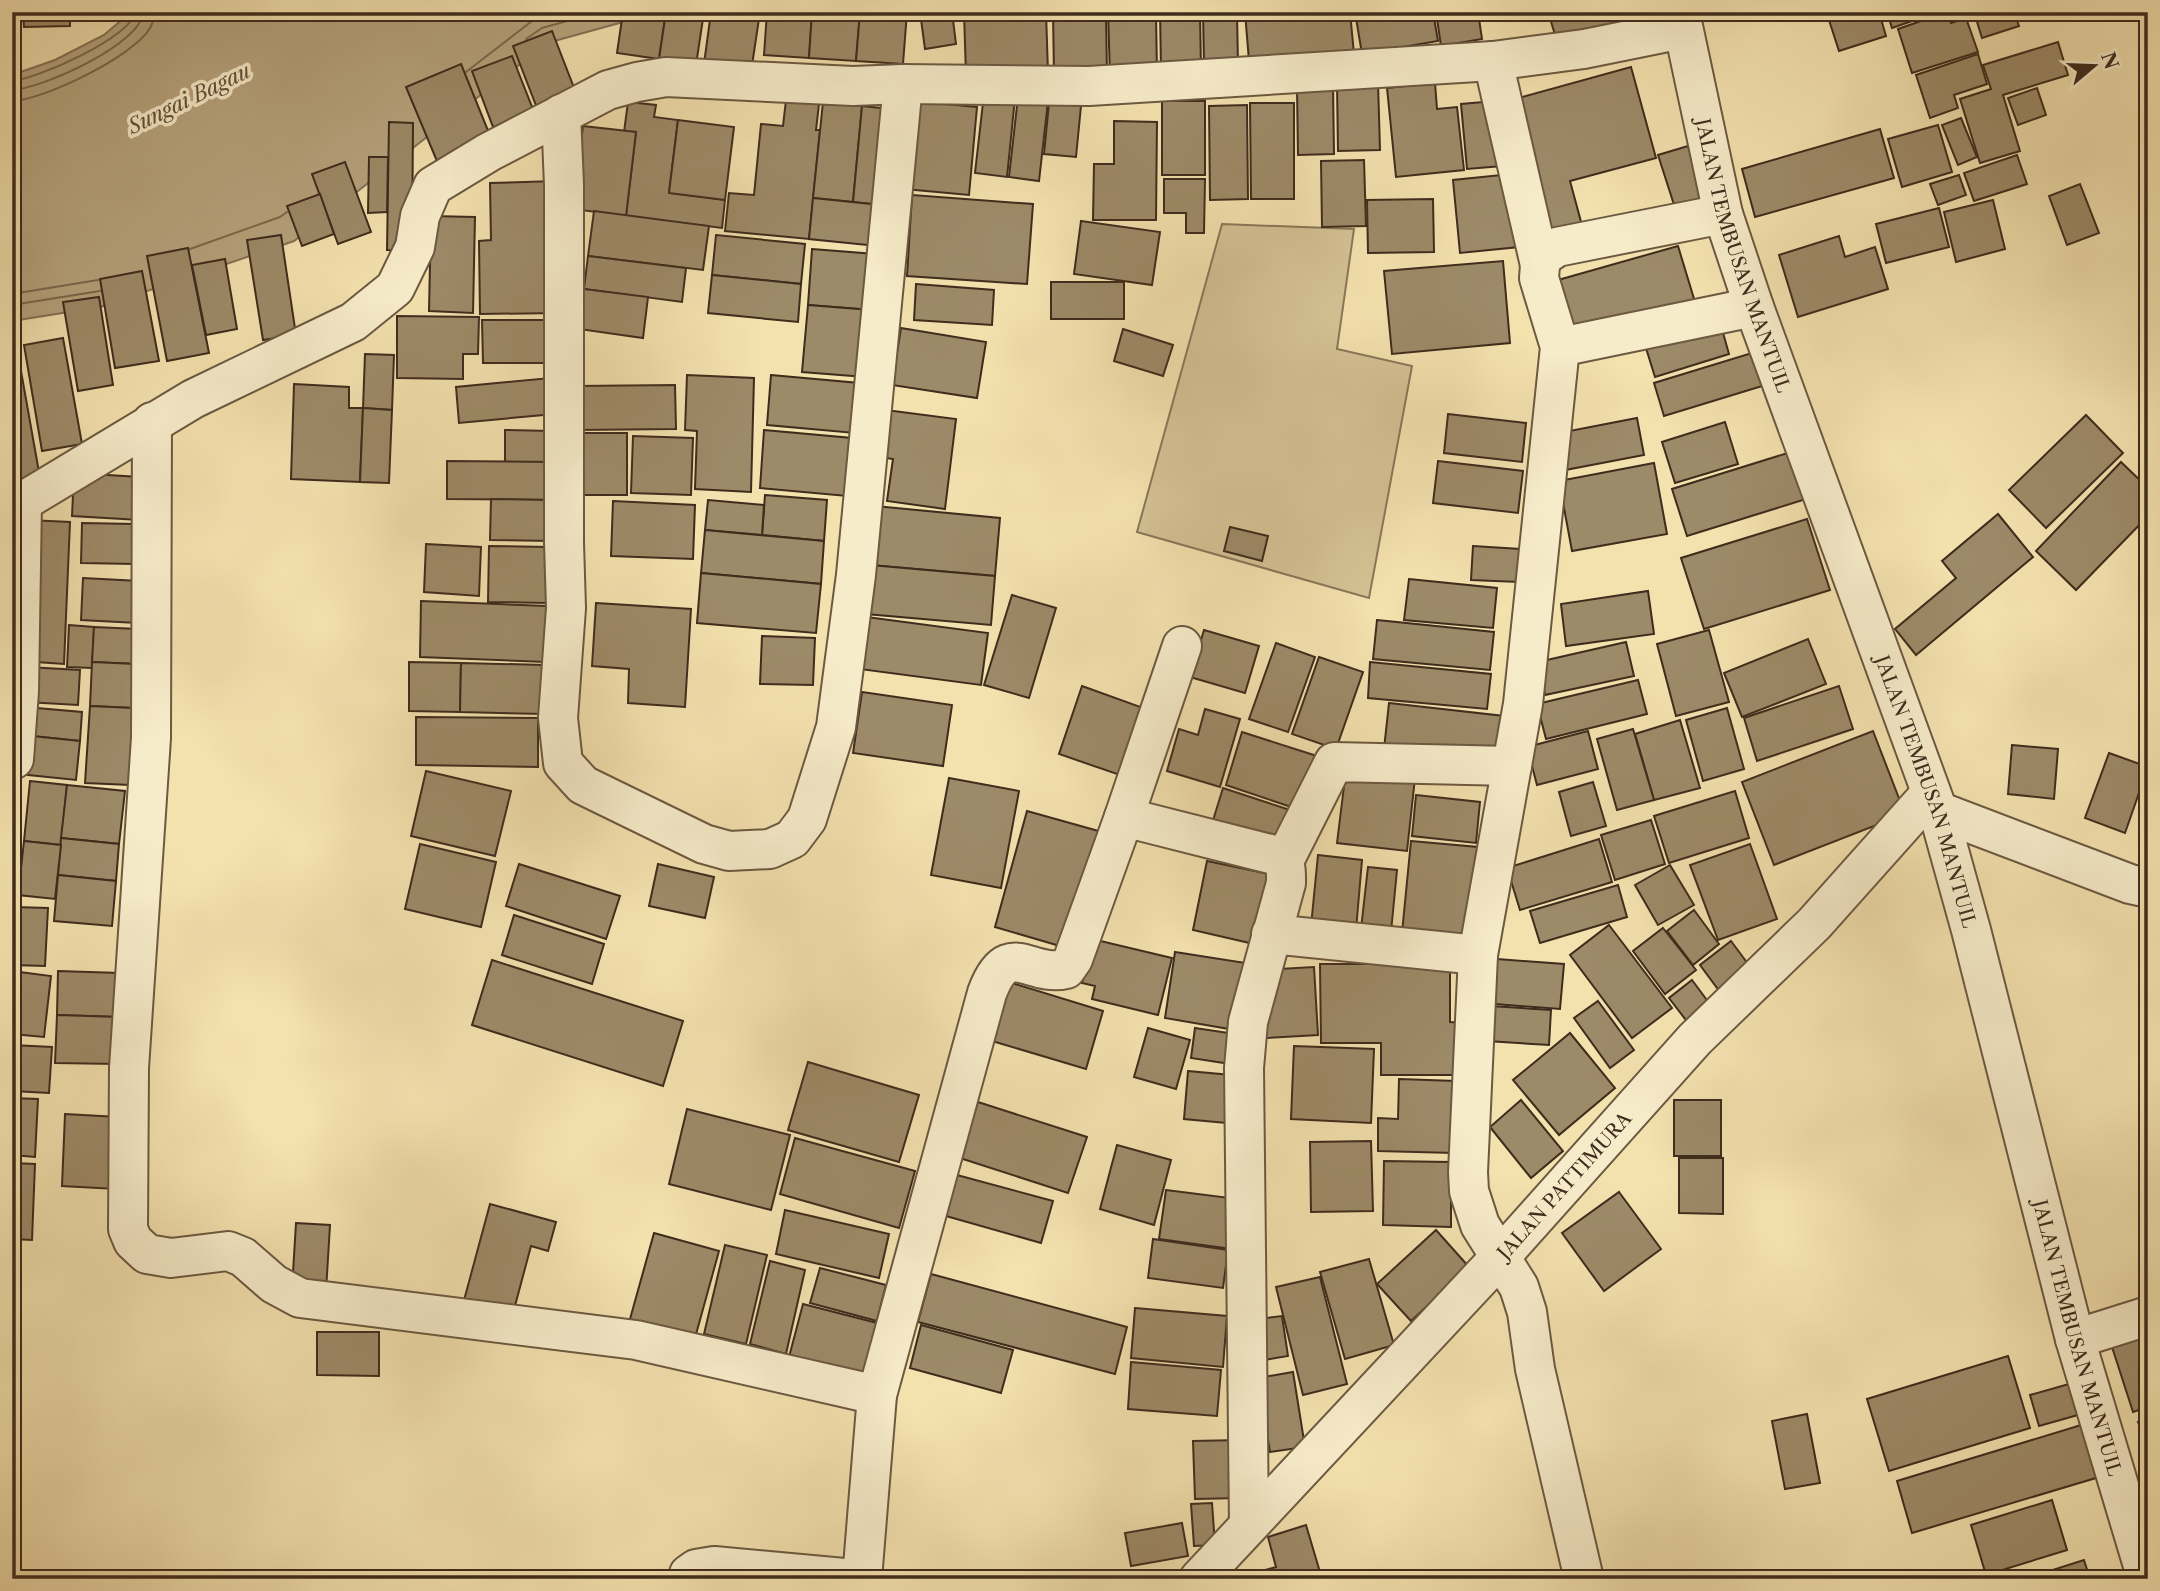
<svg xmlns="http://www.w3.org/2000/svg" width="2160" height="1591" viewBox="0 0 2160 1591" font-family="'Libre Caslon Text',serif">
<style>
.green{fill:#d4c295;stroke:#8a7759;stroke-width:2}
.water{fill:#b6a37d;stroke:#867357;stroke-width:2}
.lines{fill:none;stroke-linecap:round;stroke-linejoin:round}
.shore{stroke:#7a684d;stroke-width:2}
.building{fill:#9d8a68;stroke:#3f2c1d;stroke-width:2}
.minor-casing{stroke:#6c5941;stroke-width:42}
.minor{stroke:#f7ecca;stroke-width:38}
.labels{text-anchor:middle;stroke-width:7;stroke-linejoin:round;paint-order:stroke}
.street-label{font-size:19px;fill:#3f2c1d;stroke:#f7ecca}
.water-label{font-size:21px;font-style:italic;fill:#63503a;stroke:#f7ecca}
</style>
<rect width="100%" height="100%" fill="#f3e1ae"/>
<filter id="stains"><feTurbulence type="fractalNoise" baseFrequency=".00286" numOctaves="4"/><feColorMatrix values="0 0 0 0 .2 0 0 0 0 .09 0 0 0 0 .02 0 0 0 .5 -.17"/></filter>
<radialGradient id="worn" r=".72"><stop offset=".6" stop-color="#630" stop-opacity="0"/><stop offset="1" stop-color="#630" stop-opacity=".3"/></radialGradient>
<path class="green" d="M1222,224L1354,229L1337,349L1412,366L1369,598L1137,532Z"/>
<path class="water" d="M131,12H647L634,19L547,43L294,241L100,307L12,321V75L55,60L104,35Z"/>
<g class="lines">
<g class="shore">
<path d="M526,39L542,28L599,12"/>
<path d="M466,72L532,21L559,12"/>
<path d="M12,81C37,79 132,37 135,12"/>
<path d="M12,90C41,89 142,44 143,12"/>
<path d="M12,101C44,100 134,56 150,28C153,23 154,18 154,12"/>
<path d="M190,249L280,217L287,212"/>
<path d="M12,294L98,280"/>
<path d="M12,305L100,291"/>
</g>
</g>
<g class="building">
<path d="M23,12H70V26L24,27Z"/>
<path d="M623,12H666L659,59L617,53Z"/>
<path d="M666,12H704L696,65L659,59Z"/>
<path d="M711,12H760L751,72L704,64Z"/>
<path d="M767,12H812L809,58L764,55Z"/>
<path d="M812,12H860L856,61L809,58Z"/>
<path d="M860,12H907L903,64L856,61Z"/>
<path d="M920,12H952L956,44L925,49Z"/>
<path d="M964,12H1046L1048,73L966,75Z"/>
<path d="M1053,12H1106L1107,75H1054Z"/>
<path d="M1108,12H1156L1157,75L1110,76Z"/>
<path d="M1160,12H1200L1201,70H1161Z"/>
<path d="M1203,12H1237L1238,65H1204Z"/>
<path d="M1245,12H1350L1354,54L1249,61Z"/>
<path d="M1355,12H1433L1438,41L1362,54Z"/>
<path d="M1436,12H1478L1482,39L1441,46Z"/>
<path d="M1548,12H1638L1640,17L1557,41Z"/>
<path d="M1833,12H1879L1886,36L1839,51L1827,14Z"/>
<path d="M1887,12H1938L1892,28Z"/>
<path d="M1947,12L1951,23L1966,18L1978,52L1912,73L1898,29Z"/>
<path d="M1974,12H2014L2019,26L1982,38Z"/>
<path d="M552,31L576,93L537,108L513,46Z"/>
<path d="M2058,42L2068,75L2003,95L2020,151L1980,163L1960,99L1991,89L1983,65Z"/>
<path d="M1978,54L1987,84L1954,95L1958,108L1930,118L1916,75Z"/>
<path d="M512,56L534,112L493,127L472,71Z"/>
<path d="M461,64L493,143L439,166L406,87Z"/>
<path d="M1631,67L1656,158L1570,181L1583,229L1546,239L1508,101Z"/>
<path d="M1378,82L1380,150L1338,151L1337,83Z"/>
<path d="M1435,83L1437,109L1457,107L1464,170L1396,177L1387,88Z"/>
<path d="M1333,86L1334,154L1298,155L1297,87Z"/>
<path d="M2037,88L2046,115L2018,125L2008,98Z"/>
<path d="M984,94L1015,98L1007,177L975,173Z"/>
<path d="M1018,97L1048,101L1039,181L1009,177Z"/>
<path d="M786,100L819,104L816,130H820L809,239L725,231L729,193L754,195L761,124L783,126Z"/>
<path d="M913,101L977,107L969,195L905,189Z"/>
<rect x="1162" y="101" width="43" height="74"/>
<path d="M1495,101L1502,166L1467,169L1461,104Z"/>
<path d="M628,102L656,105L654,117L678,120L669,193L725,200L722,228L626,216L636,132H624Z"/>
<path d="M823,102L862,106L853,202L813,198Z"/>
<path d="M1049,103L1081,106L1076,157L1044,154Z"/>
<path d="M1250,103H1294V199H1251Z"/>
<path d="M1247,105L1248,199L1210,200L1209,106Z"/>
<path d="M862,106L890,109L881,205L853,202Z"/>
<path d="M1961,118L1977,157L1958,165L1942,125Z"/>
<path d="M678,120L734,127L725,200L669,193Z"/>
<path d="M1114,121L1157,122L1156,220H1093L1094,164H1114Z"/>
<path d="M389,122L413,123L412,251L387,250Z"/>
<path d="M1938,125L1952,172L1902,187L1888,139Z"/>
<path d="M583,126L636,132L626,216L573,209Z"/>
<path d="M1880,129L1894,178L1755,217L1742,169Z"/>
<path d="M1688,146L1707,205L1677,214L1658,155Z"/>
<path d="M2017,155L2027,184L1974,201L1964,173Z"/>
<path d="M369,157H388L387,212L368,213Z"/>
<path d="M1364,160L1366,226L1322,227L1321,161Z"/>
<path d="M345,162L371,232L338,244L312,174Z"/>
<path d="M1511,174L1519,247L1460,253L1453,180Z"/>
<path d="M1959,175L1966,195L1938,205L1930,184Z"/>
<path d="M1164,179H1205L1204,233H1186V213H1164Z"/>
<path d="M556,181L559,313L480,314L479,241L491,240L490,183Z"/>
<path d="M2080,184L2099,233L2067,245L2049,196Z"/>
<path d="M320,194L334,234L302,246L287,206Z"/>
<path d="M912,195L1033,204L1027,284L907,276Z"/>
<path d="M813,198L881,205L877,246L809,239Z"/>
<path d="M1433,199L1434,252L1368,253L1367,200Z"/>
<path d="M1993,200L2005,249L1956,262L1944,212Z"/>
<path d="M1939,208L1949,247L1886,263L1876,224Z"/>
<path d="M594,211L709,226L703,270L588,256Z"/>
<path d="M431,216L475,217L473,313L429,311Z"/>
<path d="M1081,221L1160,232L1152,285L1074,274Z"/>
<path d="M281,235L296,335L263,340L247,240Z"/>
<path d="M716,235L805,244L801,284L712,275Z"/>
<path d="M1839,236L1845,257L1875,247L1888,289L1798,317L1779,255Z"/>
<path d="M1678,246L1695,302L1568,339L1551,282Z"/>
<path d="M188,248L209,353L167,361L147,256Z"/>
<path d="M812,249L875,254L871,310L808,305Z"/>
<path d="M588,256L686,268L682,302L584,289Z"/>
<path d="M225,259L237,329L206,335L192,265Z"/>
<path d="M1503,261L1510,343L1392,354L1384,271Z"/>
<path d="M142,271L159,361L115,368L100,279Z"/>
<path d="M712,275L801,284L798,322L708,313Z"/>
<rect x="1051" y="282" width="73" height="37"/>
<path d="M916,284L994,290L992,325L914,320Z"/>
<path d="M584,289L648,297L643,338L579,329Z"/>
<path d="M99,297L113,385L78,391L63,302Z"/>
<path d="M808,305L871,310L865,377L802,372Z"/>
<path d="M397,316L479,317L478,354H463V379L397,378Z"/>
<path d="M12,320L16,343H12Z"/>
<path d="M482,320H551L552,363H483Z"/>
<path d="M1720,322L1729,354L1655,377L1645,345Z"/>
<path d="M901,328L986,342L977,398L892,385Z"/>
<path d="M1123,329L1173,345L1163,376L1114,361Z"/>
<path d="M63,338L82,444L42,451L24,345Z"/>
<path d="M12,343H16L42,489L12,494Z"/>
<path d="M1752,353L1762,386L1664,416L1654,383Z"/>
<path d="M365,354L394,355L392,410L363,408Z"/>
<path d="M687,375L754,378L751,492L695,489L697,431L685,430Z"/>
<path d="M771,375L859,383L855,433L767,425Z"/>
<path d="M550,378L554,414L459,423L456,387Z"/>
<path d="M294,384L349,387V408H363L360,482L291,479Z"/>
<path d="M675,385L676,429L576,430L575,386Z"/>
<path d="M363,408L392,410L389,483L360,482Z"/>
<path d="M878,409L956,419L945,509L887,501L893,459L872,456Z"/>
<path d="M1448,414L1526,423L1522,462L1444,453Z"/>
<path d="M2086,415L2123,453L2046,528L2009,490Z"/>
<path d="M1637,418L1644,455L1560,471L1554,434Z"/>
<path d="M1725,422L1738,464L1675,483L1662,442Z"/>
<path d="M505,430L552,431V462H505Z"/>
<path d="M764,430L852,438L847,496L760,488Z"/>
<path d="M575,433H627V495H576Z"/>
<path d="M633,436L693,438L691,495L631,493Z"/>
<path d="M1791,452L1806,499L1687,536L1672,489Z"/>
<path d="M447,461L552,462L551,500L447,499Z"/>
<path d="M1438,461L1523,471L1518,513L1433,503Z"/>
<path d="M2121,462L2148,488V516L2076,590L2036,551Z"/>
<path d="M1654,463L1667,534L1572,551L1559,481Z"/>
<path d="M74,473L140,477L139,520L72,516Z"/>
<path d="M765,495L827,500L824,541L762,535Z"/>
<path d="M491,499L551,500V541L490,540Z"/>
<path d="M708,500L764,505L762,535L705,530Z"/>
<path d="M613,501L695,505L693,559L611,556Z"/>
<path d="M875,506L1000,518L995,576L870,565Z"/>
<path d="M1998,514L2033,557L1916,655L1895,629L1956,578L1942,561Z"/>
<path d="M1807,519L1830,590L1704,629L1681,558Z"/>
<path d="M28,520L70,522L64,664L22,661Z"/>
<path d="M82,523L136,524L135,564L81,563Z"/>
<path d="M1230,527L1268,536L1262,561L1224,551Z"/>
<path d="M705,530L824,541L821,584L701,573Z"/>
<path d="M426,544L481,547L479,596L424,592Z"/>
<path d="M489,546L548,547L547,603L488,602Z"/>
<path d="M1473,546L1520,549L1519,582L1471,580Z"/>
<path d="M870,565L995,576L991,625L866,614Z"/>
<path d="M701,573L821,584L816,633L697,623Z"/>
<path d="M83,578L139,581L137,623L81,620Z"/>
<path d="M1409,579L1497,588L1493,628L1404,620Z"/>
<path d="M1648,591L1654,634L1566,646L1561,604Z"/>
<path d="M1012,595L1056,608L1029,698L984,685Z"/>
<path d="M421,601L547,606L545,662L420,657Z"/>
<path d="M596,603L691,609L685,707L628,703L629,669L592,666Z"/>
<path d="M859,616L988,633L981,685L852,668Z"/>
<path d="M1377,620L1494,632L1490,670L1373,659Z"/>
<path d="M69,625L94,627L92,668L67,667Z"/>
<path d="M94,627L138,629L136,664L92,662Z"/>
<path d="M1204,630L1259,646L1245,693L1190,677Z"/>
<path d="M1709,630L1729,702L1676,716L1657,644Z"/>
<path d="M762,636L815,638L813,685L760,684Z"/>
<path d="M1808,639L1826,684L1742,717L1724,673Z"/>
<path d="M1626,642L1634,676L1545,695L1538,662Z"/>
<path d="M1276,643L1315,657L1288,732L1249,719Z"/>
<path d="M1319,657L1363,672L1336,749L1292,734Z"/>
<path d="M92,662L136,664L133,708L90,706Z"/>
<path d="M409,662L461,663L460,712L409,711Z"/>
<path d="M1370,662L1491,674L1487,709L1368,698Z"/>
<path d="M461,663L545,665V714L460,712Z"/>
<path d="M27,667L80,670L78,705L26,702Z"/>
<path d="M1638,680L1647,714L1546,739L1537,704Z"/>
<path d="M1082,686L1146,709L1123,776L1059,754Z"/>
<path d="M1839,686L1853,729L1757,761L1744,718Z"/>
<path d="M862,692L952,705L943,766L853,753Z"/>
<path d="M1389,703L1504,716L1499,763L1384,749Z"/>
<path d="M90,706L133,708L130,785L85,783Z"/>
<path d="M25,707L82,712L80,741L22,735Z"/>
<path d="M1727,708L1744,769L1703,781L1686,720Z"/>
<path d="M1205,709L1240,719L1220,787L1167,771L1179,729L1198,735Z"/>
<path d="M416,717L538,718V767L416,765Z"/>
<path d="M1680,720L1700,788L1654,800L1635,734Z"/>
<path d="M1633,729L1654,800L1617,810L1597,739Z"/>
<path d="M1588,731L1598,769L1537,785L1527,747Z"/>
<path d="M1873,731L1905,814L1774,865L1742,782Z"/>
<path d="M1242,732L1320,757L1303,811L1226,785Z"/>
<path d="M22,735L80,741L76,780L19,774Z"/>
<path d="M2012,745L2058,749L2054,799L2008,794Z"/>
<path d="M2109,753L2148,767L2125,833L2085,818Z"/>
<path d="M1346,770L1415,778L1407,851L1337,843Z"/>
<path d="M426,771L511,791L495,856L411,836Z"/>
<path d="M949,778L1019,791L1001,888L931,875Z"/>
<path d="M30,781L67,785L61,845L24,841Z"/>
<path d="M1593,782L1606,826L1571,836L1559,792Z"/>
<path d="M67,785L125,791L119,844L61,838Z"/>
<path d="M1223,788L1293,811L1280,853L1210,830Z"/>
<path d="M1735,791L1749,838L1669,863L1654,816Z"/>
<path d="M1416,795L1480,802L1476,843L1412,836Z"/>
<path d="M1027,811L1102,832L1070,949L995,927Z"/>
<path d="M1651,820L1665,864L1615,880L1601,835Z"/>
<path d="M61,838L119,844L116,881L58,875Z"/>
<path d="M1599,839L1612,882L1520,910L1507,868Z"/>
<path d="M24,841L61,845L55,899L18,895Z"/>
<path d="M1411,841L1478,847L1467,951L1401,943Z"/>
<path d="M420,844L496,862L481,927L405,909Z"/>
<path d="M1750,844L1777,919L1718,940L1690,865Z"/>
<path d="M1318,855L1362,860L1356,930L1311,926Z"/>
<path d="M1207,861L1269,874L1254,944L1193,930Z"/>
<path d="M519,864L620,896L606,939L506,906Z"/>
<path d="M658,864L714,877L705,918L649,906Z"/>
<path d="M1670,865L1694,905L1658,925L1635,885Z"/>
<path d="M1368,867L1397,870L1391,932L1361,929Z"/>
<path d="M58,875L116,881L112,926L54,921Z"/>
<path d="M1618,885L1627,917L1540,943L1530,911Z"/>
<path d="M14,907L48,908L45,966L12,965Z"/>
<path d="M1694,910L1719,944L1693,965L1667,931Z"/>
<path d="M514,915L604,944L592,984L502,955Z"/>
<path d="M1609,925L1672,1008L1632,1038L1570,955Z"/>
<path d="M1663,928L1696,970L1665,994L1633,951Z"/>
<path d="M1092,939L1172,958L1158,1015L1092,999L1095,986L1082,983Z"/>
<path d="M1731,941L1754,972L1723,996L1700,965Z"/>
<path d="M1175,952L1252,964L1241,1031L1165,1018Z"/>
<path d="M1497,959L1564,964L1560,1009L1495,1004Z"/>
<path d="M492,960L683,1021L663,1086L472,1025Z"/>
<path d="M1320,964H1450V1022L1467,1023V1075H1381V1043H1321Z"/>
<path d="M1314,967L1318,1035L1266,1038L1262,970Z"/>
<path d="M12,971L51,976L44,1037L12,1034Z"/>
<path d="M58,971L120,973L119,1017L57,1015Z"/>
<path d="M999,979L1103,1011L1086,1069L982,1038Z"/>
<path d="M1692,980L1715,1011L1692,1028L1669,998Z"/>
<path d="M1598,1001L1634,1050L1610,1068L1574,1018Z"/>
<path d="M1490,1006L1551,1010L1549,1045L1487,1041Z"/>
<path d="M57,1015L119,1017L118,1064L55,1063Z"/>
<path d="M1148,1028L1190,1040L1176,1089L1134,1077Z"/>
<path d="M1195,1028L1242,1035L1237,1065L1191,1058Z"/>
<path d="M1570,1033L1615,1088L1559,1135L1513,1080Z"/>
<path d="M12,1045L52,1047L49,1093L12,1091Z"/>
<path d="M1294,1046L1374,1049L1371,1123L1291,1119Z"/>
<path d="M808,1062L919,1095L899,1162L788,1130Z"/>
<path d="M1188,1071L1242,1076L1237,1124L1184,1119Z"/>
<path d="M1399,1079L1456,1081L1454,1153L1378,1151V1118L1398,1119Z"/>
<path d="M12,1098L38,1099L35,1157L12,1155Z"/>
<path d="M1521,1100L1563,1151L1531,1178L1490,1127Z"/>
<rect x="1674" y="1100" width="47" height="56"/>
<path d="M978,1102L1087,1137L1068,1193L960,1158Z"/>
<path d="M687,1109L790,1135L771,1210L669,1184Z"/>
<path d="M65,1114L118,1117L116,1189L62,1186Z"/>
<path d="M795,1138L915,1171L899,1228L780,1194Z"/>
<path d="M1371,1141L1373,1211L1311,1212L1310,1142Z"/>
<path d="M1117,1145L1171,1160L1154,1225L1100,1209Z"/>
<path d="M1679,1158H1723V1214L1679,1213Z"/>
<path d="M1384,1161L1451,1162V1227L1383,1225Z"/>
<path d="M12,1163L35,1164L32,1240L12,1239Z"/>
<path d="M957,1175L1053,1201L1041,1243L946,1216Z"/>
<path d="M1166,1190L1238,1199L1232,1249L1159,1239Z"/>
<path d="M1619,1192L1661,1249L1604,1291L1562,1233Z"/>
<path d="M490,1204L556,1222L548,1251L531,1246L512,1317L463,1304Z"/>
<path d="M785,1210L889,1234L879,1278L776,1254Z"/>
<path d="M296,1223L330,1225L326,1291L292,1289Z"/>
<path d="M1436,1230L1469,1267L1411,1321L1377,1284Z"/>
<path d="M654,1233L719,1251L695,1338L630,1319Z"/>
<path d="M1153,1239L1228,1250L1223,1288L1148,1278Z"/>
<path d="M725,1245L767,1255L746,1344L704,1334Z"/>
<path d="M1369,1259L1394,1345L1345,1359L1320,1272Z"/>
<path d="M770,1261L805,1270L786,1354L750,1344Z"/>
<path d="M820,1268L886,1285L877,1321L810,1303Z"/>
<path d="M931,1274L1127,1327L1115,1374L918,1322Z"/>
<path d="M1320,1277L1347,1384L1303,1395L1276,1287Z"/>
<path d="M803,1304L885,1325L871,1378L789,1357Z"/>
<path d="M1135,1308L1227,1316L1223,1367L1131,1358Z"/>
<path d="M1282,1316L1288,1356L1264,1360L1259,1319Z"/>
<path d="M921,1325L1013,1350L1001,1393L910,1368Z"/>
<path d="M317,1332H379V1376L317,1375Z"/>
<path d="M2148,1335V1407L2133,1412L2112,1347Z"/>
<path d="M2008,1356L2030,1428L1889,1471L1867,1399Z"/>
<path d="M1131,1362L1221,1370L1217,1416L1128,1409Z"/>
<path d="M1293,1372L1305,1447L1270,1452L1258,1378Z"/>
<path d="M2083,1380L2092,1411L2039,1426L2030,1395Z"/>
<path d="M1807,1414L1820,1483L1785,1489L1772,1421Z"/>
<path d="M2148,1419V1450L2138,1422Z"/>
<path d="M2091,1422L2106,1475L1912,1533L1897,1481Z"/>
<path d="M1240,1440L1241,1498L1195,1499L1193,1441Z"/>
<path d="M2052,1500L2067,1550L1986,1575L1971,1525Z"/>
<path d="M1212,1503L1215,1545L1194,1546L1191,1504Z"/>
<path d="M1182,1523L1188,1556L1131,1566L1125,1533Z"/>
<path d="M1306,1525L1322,1579H1257L1255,1573L1276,1567L1268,1537Z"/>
<path d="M2084,1560L2090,1579H2024Z"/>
</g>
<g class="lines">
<defs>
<g id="minor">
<path id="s1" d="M1680,12L1723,214L1754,307L1938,811L1971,930L2075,1339L2147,1579"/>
<path d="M1493,61L1540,265"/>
<path d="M561,114L564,185V543L566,608L558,718L563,763L583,785L704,844L729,851L770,849L792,839L807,819L836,727L856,575L903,84"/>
<path d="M1560,347L1754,307"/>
<path d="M152,422L151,738L129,1068L128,1229L133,1241L147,1254L171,1258L228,1251L243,1257L274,1284L300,1298L636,1340L877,1395"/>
<path d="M12,505L22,502L193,399L353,322L395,288L415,247L420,216L433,186L489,152L608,90L637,82L666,77L853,86L903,84L1089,86L1493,61L1584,49L1683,29"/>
<path d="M14,759L19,691L22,502"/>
<path d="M1938,811L2130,884L2148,888"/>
<path d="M1124,817L1278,856C1287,863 1286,871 1286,883L1248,1022L1244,1068L1249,1525"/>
<path d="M1284,861L1334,762L1512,766"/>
<path d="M1271,934L1478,955"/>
<path d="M2075,1339L2148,1316"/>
<path d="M688,1579L689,1574L696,1569L714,1566L855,1579"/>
<path d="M862,1579L877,1395L987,993C1008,936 1029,978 1066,969L1073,959L1124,817L1182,646"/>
<path id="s2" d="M1199,1579L1501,1256L1695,1039L1814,924L1931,793"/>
<path d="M1584,1579L1535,1369L1527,1312L1519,1287L1480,1225L1469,1191L1468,1172L1478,955L1523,704L1560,347L1539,278L1540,265L1544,256L1557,247L1723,214"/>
</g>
</defs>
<use href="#minor" class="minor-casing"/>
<use href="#minor" class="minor"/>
</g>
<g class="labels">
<g class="street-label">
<text dy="7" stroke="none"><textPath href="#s1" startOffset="252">JALAN TEMBUSAN MANTUIL</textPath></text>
<text dy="7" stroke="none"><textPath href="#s1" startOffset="819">JALAN TEMBUSAN MANTUIL</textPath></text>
<text dy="7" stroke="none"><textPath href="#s2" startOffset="537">JALAN PATTIMURA</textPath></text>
<text dy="7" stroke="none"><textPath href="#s1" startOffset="1386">JALAN TEMBUSAN MANTUIL</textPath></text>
</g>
<g class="water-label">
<text transform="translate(189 99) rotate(-26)" y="7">Sungai Bagau</text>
</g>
</g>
<rect width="2160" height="1591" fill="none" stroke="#f3e1ae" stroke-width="42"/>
<rect x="14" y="14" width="2132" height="1563" fill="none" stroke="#3f2c1d" stroke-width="3.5"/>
<rect x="21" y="21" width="2118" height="1549" fill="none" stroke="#3f2c1d" stroke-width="2"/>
<g transform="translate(2094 66) rotate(71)" stroke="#f7ecca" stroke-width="5" paint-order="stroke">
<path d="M0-5L12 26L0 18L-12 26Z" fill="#3f2c1d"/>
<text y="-10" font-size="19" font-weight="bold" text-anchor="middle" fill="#3f2c1d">N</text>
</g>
<rect width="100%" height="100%" filter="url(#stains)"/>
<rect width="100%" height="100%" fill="url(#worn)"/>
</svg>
